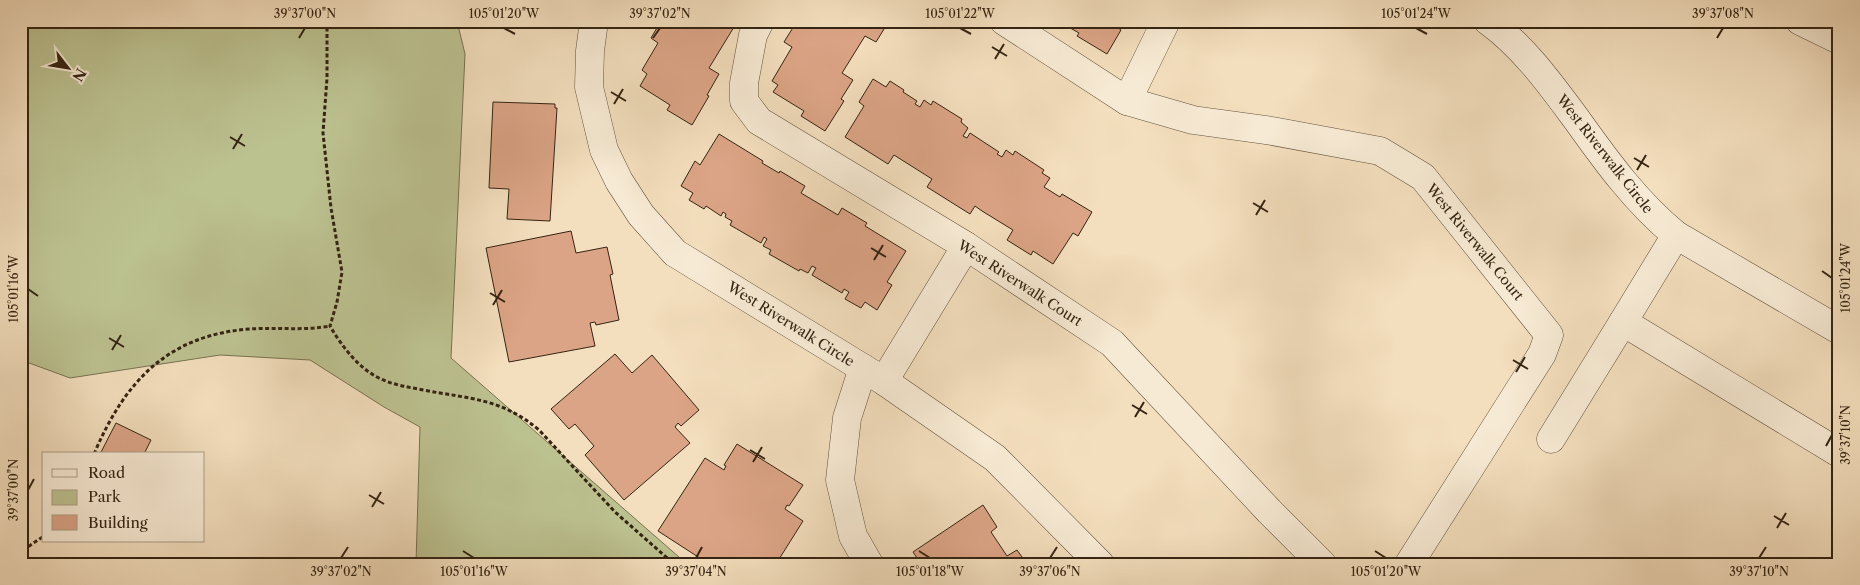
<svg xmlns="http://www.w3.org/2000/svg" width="1860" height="585" viewBox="0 0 1860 585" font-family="'Libre Caslon Text',serif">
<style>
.green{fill:#bcc190;stroke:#787251}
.building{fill:#dba486;stroke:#342412}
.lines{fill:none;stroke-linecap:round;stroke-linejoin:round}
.minor-casing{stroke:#64523d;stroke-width:29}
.path{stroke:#342412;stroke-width:3;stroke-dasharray:4 2.5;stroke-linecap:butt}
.minor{stroke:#f7ead4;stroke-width:28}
.ticks{fill:none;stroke:#342412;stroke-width:2}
.labels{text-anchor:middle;stroke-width:4.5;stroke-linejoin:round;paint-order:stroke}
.street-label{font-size:14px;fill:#342412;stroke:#f7ead4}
.neatline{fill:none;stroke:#342412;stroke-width:2}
.ticks-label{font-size:12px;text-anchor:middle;fill:#342412}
</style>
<rect width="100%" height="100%" fill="#f3debd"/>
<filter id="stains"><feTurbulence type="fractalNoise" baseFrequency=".004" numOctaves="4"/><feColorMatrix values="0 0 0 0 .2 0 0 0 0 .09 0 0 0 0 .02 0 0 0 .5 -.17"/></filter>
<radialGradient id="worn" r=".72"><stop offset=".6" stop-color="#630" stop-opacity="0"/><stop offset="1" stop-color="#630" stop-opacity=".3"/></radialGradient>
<path class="green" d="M21,21H457L465,54L451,358L687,564H416L420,427L384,407L310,360L220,355L70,378L21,360Z"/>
<g class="building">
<path d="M661,21H726L734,27L709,68L719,74L707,95L709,96L692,125L667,110L670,105L640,86L647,74L642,70L658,43L651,38Z"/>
<path d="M797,21H892L891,23L889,21L876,42L865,36L842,73L853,80L841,99L844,101L825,131L801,116L804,111L773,92L778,85L772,81L792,47L784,42Z"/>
<path d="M1058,21H1120L1117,27L1121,30L1107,54L1077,36L1079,33Z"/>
<path d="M873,79L886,87L890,81L904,90L903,92L917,101L915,104L920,107L924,100L931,105L933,101L962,119L961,122L968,128L963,136L967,138L970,133L999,152L997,154L1002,157L1006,150L1013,155L1015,151L1044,170L1042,173L1050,178L1044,187L1060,197L1062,194L1092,212L1078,236L1073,233L1053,264L1033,251L1031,255L1007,240L1013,230L982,211L975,206L970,214L927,187L932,179L894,155L888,164L845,137L864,106L859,102Z"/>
<path d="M493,102L555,104V108H557L550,221L507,219L509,189L489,188Z"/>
<path d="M719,134L763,161L762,163L779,173L780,171L805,186L801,193L838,215L842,208L867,223L865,226L906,251L887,282L892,285L877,310L865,302L861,308L845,299L849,292L844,289L842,293L812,275L816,268L812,266L808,273L800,269L799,271L769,254L771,250L763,246L767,239L764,237L761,243L730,225L732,221L725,217L726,214L723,212L721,216L706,206L704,209L689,200L693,193L681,186L695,161L700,165Z"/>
<path d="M571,231L576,253L607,247L613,274L610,275L619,320L596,325L595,322L590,323L595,346L509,362L486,248Z"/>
<path d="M615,354L632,373L652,355L699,410L681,426L678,423L675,427L690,443L624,500L585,455L594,446L575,424L569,429L551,409Z"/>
<path d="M116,423L151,440L144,454H100Z"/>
<path d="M737,444L803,485L789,506L787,505L785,509L803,521L776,564H709L658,531L705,458L724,470L726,466L724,465Z"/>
<path d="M983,505L997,527L991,532L1007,556L1017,550L1027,564H921L913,552Z"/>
</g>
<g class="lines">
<defs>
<g id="minor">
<path d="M594,21L590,51L589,87L604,150L619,181L641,215L675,253L884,381L995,458L1100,564"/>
<path d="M760,21L753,35L744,83V101L759,121L966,246L1112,343L1269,511L1322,564"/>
<path d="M1004,21L1127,101L1193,120L1272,131L1380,151L1423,177L1549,335L1542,354L1409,564"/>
<path d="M1488,21C1524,47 1551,85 1577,120C1607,162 1636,202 1676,235L1839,330"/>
<path d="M1800,21L1839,40"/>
<path d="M1127,101L1166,21"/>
<path d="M1676,235L1623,322L1839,453"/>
<path d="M863,368L847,418L840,480L853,536L869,564"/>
<path d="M884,381L966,246"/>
<path d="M1551,439L1623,322"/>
</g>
</defs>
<use href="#minor" class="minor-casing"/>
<g class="path">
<path d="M327,21V78L323,133L331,208L342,272L337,302L330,326C341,345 358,368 379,378C393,385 408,387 423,390C470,399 501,398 539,430L615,512L674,564"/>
<path d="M94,454C125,381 168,335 250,329C277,327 303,331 330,326"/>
<path d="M21,547L31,564"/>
<path d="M23,550L44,536"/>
</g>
<use href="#minor" class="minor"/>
</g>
<path class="ticks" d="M504,28L515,34M960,28L971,34M1416,28L1427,34M299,38L305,28M653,38L660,28M1717,38L1723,28M992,47L1007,56M995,59L1004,44M611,92L626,101M614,104L623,89M230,137L245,146M233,149L242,134M1634,158L1649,167M1637,170L1646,155M1253,203L1268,212M1256,215L1265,200M871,248L886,257M874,260L883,245M1822,271L1832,278M28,289L38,296M490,293L505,302M493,305L502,290M109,338L124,347M112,350L121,335M1513,360L1528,369M1516,372L1525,357M1132,405L1147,414M1135,417L1144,402M1826,446L1832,435M750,450L765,459M753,462L762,447M28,490L34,479M369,495L384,504M372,507L381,492M1774,516L1789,525M1777,528L1786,513M463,551L474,558M919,551L930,558M1375,551L1386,558M341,558L348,547M696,558L702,547M1050,558L1057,547M1759,558L1766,547"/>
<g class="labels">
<g class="street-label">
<text transform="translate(1605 154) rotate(52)" y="5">West Riverwalk Circle</text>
<text transform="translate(1475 242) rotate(51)" y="5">West Riverwalk Court</text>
<text transform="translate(1020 283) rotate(33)" y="5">West Riverwalk Court</text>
<text transform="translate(791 324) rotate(32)" y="5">West Riverwalk Circle</text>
</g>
</g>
<rect width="1860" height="585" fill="none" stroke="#f3debd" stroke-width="55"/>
<rect x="42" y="452" width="162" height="90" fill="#f7ead4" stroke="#a99b86"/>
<rect x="52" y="469" width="25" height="8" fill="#f7ead4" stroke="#a99b86"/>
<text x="88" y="478" font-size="15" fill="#342412">Road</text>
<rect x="52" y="490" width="25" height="15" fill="#bcc190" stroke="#a99b86"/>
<text x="88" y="502" font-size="15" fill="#342412">Park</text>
<rect x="52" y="515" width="25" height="15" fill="#dba486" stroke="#a99b86"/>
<text x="88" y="528" font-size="15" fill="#342412">Building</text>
<g transform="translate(68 68) rotate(121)" stroke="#f7ead4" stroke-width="4" paint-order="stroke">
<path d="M0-4L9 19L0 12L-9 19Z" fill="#342412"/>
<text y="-8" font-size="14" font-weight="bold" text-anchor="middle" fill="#342412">N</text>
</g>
<rect x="28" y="28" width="1804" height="530" class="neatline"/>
<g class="ticks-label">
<text x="305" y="18">39°37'00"N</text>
<text x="504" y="18">105°01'20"W</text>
<text x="660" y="18">39°37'02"N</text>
<text x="960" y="18">105°01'22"W</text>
<text x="1416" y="18">105°01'24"W</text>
<text x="1723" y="18">39°37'08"N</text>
<text transform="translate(1846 278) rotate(-90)" y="4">105°01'24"W</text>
<text transform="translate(14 289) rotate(-90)" y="4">105°01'16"W</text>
<text transform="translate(1846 435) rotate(-90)" y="4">39°37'10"N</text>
<text transform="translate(14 490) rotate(-90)" y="4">39°37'00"N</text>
<text x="341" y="576">39°37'02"N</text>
<text x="474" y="576">105°01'16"W</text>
<text x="696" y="576">39°37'04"N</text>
<text x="930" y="576">105°01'18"W</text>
<text x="1050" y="576">39°37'06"N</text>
<text x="1386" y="576">105°01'20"W</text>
<text x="1759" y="576">39°37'10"N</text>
</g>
<rect width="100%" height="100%" filter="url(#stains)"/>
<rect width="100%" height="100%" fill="url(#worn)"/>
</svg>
